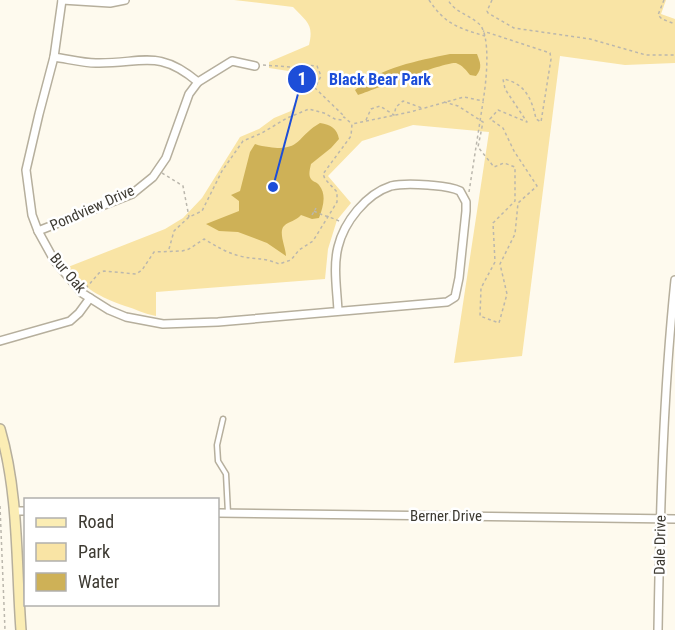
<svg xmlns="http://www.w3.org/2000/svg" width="675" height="630" viewBox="0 0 675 630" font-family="'Roboto Condensed',sans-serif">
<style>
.green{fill:#f9e4a5}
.water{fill:#ceb157}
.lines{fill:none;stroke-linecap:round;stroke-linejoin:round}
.lane-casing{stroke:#b6af9d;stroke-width:7}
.street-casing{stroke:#b6af9d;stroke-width:10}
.secondary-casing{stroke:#b6af9d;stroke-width:12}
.path{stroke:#bbb7ad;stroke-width:1.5;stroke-dasharray:3 3;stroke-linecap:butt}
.lane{stroke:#fff;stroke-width:4}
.street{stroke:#fff;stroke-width:7}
.secondary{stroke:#fbedb4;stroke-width:9}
.labels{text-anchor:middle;stroke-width:5;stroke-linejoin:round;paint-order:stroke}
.street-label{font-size:15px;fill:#3d3a32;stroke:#fff}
.leader{fill:none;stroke:#1d4ed8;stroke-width:2}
.callout-dot{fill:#1d4ed8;stroke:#fff;stroke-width:2}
.mark-label{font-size:18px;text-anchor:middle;font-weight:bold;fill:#fff}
.callout-label{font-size:16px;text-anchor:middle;font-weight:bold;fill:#1d4ed8;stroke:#fff;stroke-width:5;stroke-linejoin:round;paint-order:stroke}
</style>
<rect width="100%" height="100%" fill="#fefaee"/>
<path class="green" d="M234,0H666L661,14L675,19V63L625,65L560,56L522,356L454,363L489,132L413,125L362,141L328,176L351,203L337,220L328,249L325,279L156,292V316C144,314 136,309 125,306C98,296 86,290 68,267L165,229L183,218L202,198L240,137L259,129L274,118L291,111L308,74L269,68V62L309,45C314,24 307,22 293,7Z"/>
<g class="water">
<path d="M450,54H477C480,62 483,68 476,76L470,75C466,70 462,65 456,63C447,61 372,90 358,95L355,90C381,67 417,61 450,54Z"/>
<path d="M320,123C331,125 337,128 339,139L331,148L311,164C310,169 308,175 311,179C313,182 317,182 319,185C327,195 323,207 319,218L312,219L301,215C296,221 289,221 284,226C278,232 286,248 286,256L267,243L238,232L219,231L206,224L239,211V201L231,195L240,191L250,152L255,144C260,146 264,146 269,147C301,152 297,136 320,123Z"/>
</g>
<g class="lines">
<defs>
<path id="lane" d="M223,419L217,445L218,461L226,474L228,513"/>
<g id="street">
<path d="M62,0L54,57L39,114L26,170L32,215L38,231L54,260L82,293L109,310L126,317L163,324L218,322L447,302L455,297L459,278L466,211V202L460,191C450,186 439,186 428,185C416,184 403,183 391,186C366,194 344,222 338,247C333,267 337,290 338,311"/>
<path d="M62,0L110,3L125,0"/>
<path d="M54,57C68,59 83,63 96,63C142,64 158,48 198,82"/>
<path d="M38,231L132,194L153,177L166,158L189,94L198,82L232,61L255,66"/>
<path d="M0,341L70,321L79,313L90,298"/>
<path d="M14,511H26"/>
<path d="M218,513L675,519"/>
<path d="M658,630C660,513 663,396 675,280"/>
</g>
<path id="secondary" d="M0,429C19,494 16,563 21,630"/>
</defs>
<use href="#lane" class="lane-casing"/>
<use href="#street" class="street-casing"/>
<use href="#secondary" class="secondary-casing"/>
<g class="path">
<path d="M429,0C445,24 458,28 485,36"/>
<path d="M492,0L487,11L488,13L514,28L590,39L646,55H675"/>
<path d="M664,0L658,15L662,19L675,24"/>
<path d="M263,65L291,67L305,65L317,66L321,76L315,88L344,116"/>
<path d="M444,102L458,106L483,122L478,147L494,167L504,163L515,167V201L493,223L495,262L481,288L480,316L499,323L507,294L500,264L515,234L518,203L537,186L514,151L503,128L490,119L498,110L527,122L505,89L503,79C525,83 532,99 536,119L541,122L551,59L550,53L483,31"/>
<path d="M366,120L371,109L380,106L394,115L396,107L403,101L422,108"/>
<path d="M162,173L183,186L189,217"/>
<path d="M469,192L483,102"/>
<path d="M314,211C323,216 332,217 341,222"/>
<path d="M312,215L316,208"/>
<path d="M169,249L174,231L189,217L202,211L222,171L243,141L262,133L287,118L309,109L324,113L335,119L342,120L344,117L352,124"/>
<path d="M86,288L99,273L104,271L136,274L142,270L154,252L182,251L189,249L204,239C216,246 227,253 240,256C255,260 263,257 279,264L291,260L299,250L313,241L337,202V192L325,179L323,174L351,136L352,124L410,112L464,97L483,101C486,85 492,33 478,23C467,14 455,12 448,0"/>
<path d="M0,506L5,630"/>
</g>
<use href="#lane" class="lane"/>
<use href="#street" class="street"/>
<use href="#secondary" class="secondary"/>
</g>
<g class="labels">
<g class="street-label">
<text transform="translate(92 208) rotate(-24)" y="5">Pondview Drive</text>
<text transform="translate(68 273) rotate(50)" y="5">Bur Oak</text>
<text x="446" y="521">Berner Drive</text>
<text transform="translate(660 545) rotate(-89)" y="5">Dale Drive</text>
</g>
</g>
<path class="leader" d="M273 187L302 79"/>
<g class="callout-dot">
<circle cx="273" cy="187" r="6"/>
<circle cx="302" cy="79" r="15"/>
</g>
<g class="mark-label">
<text x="302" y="85">1</text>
</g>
<g class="callout-label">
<text x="380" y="85">Black Bear Park</text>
</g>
<rect x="24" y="498" width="195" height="108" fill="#ffffff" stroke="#b1b0ad" stroke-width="1.5"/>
<rect x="36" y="518" width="30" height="9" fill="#fbedb4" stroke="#b1b0ad" stroke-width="1.5"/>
<text x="78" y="528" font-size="18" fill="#3d3a32">Road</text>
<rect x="36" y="543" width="30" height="18" fill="#f9e4a5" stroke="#b1b0ad" stroke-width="1.5"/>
<text x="78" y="558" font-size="18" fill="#3d3a32">Park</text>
<rect x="36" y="573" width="30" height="18" fill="#ceb157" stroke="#b1b0ad" stroke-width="1.5"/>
<text x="78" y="588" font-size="18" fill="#3d3a32">Water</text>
</svg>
